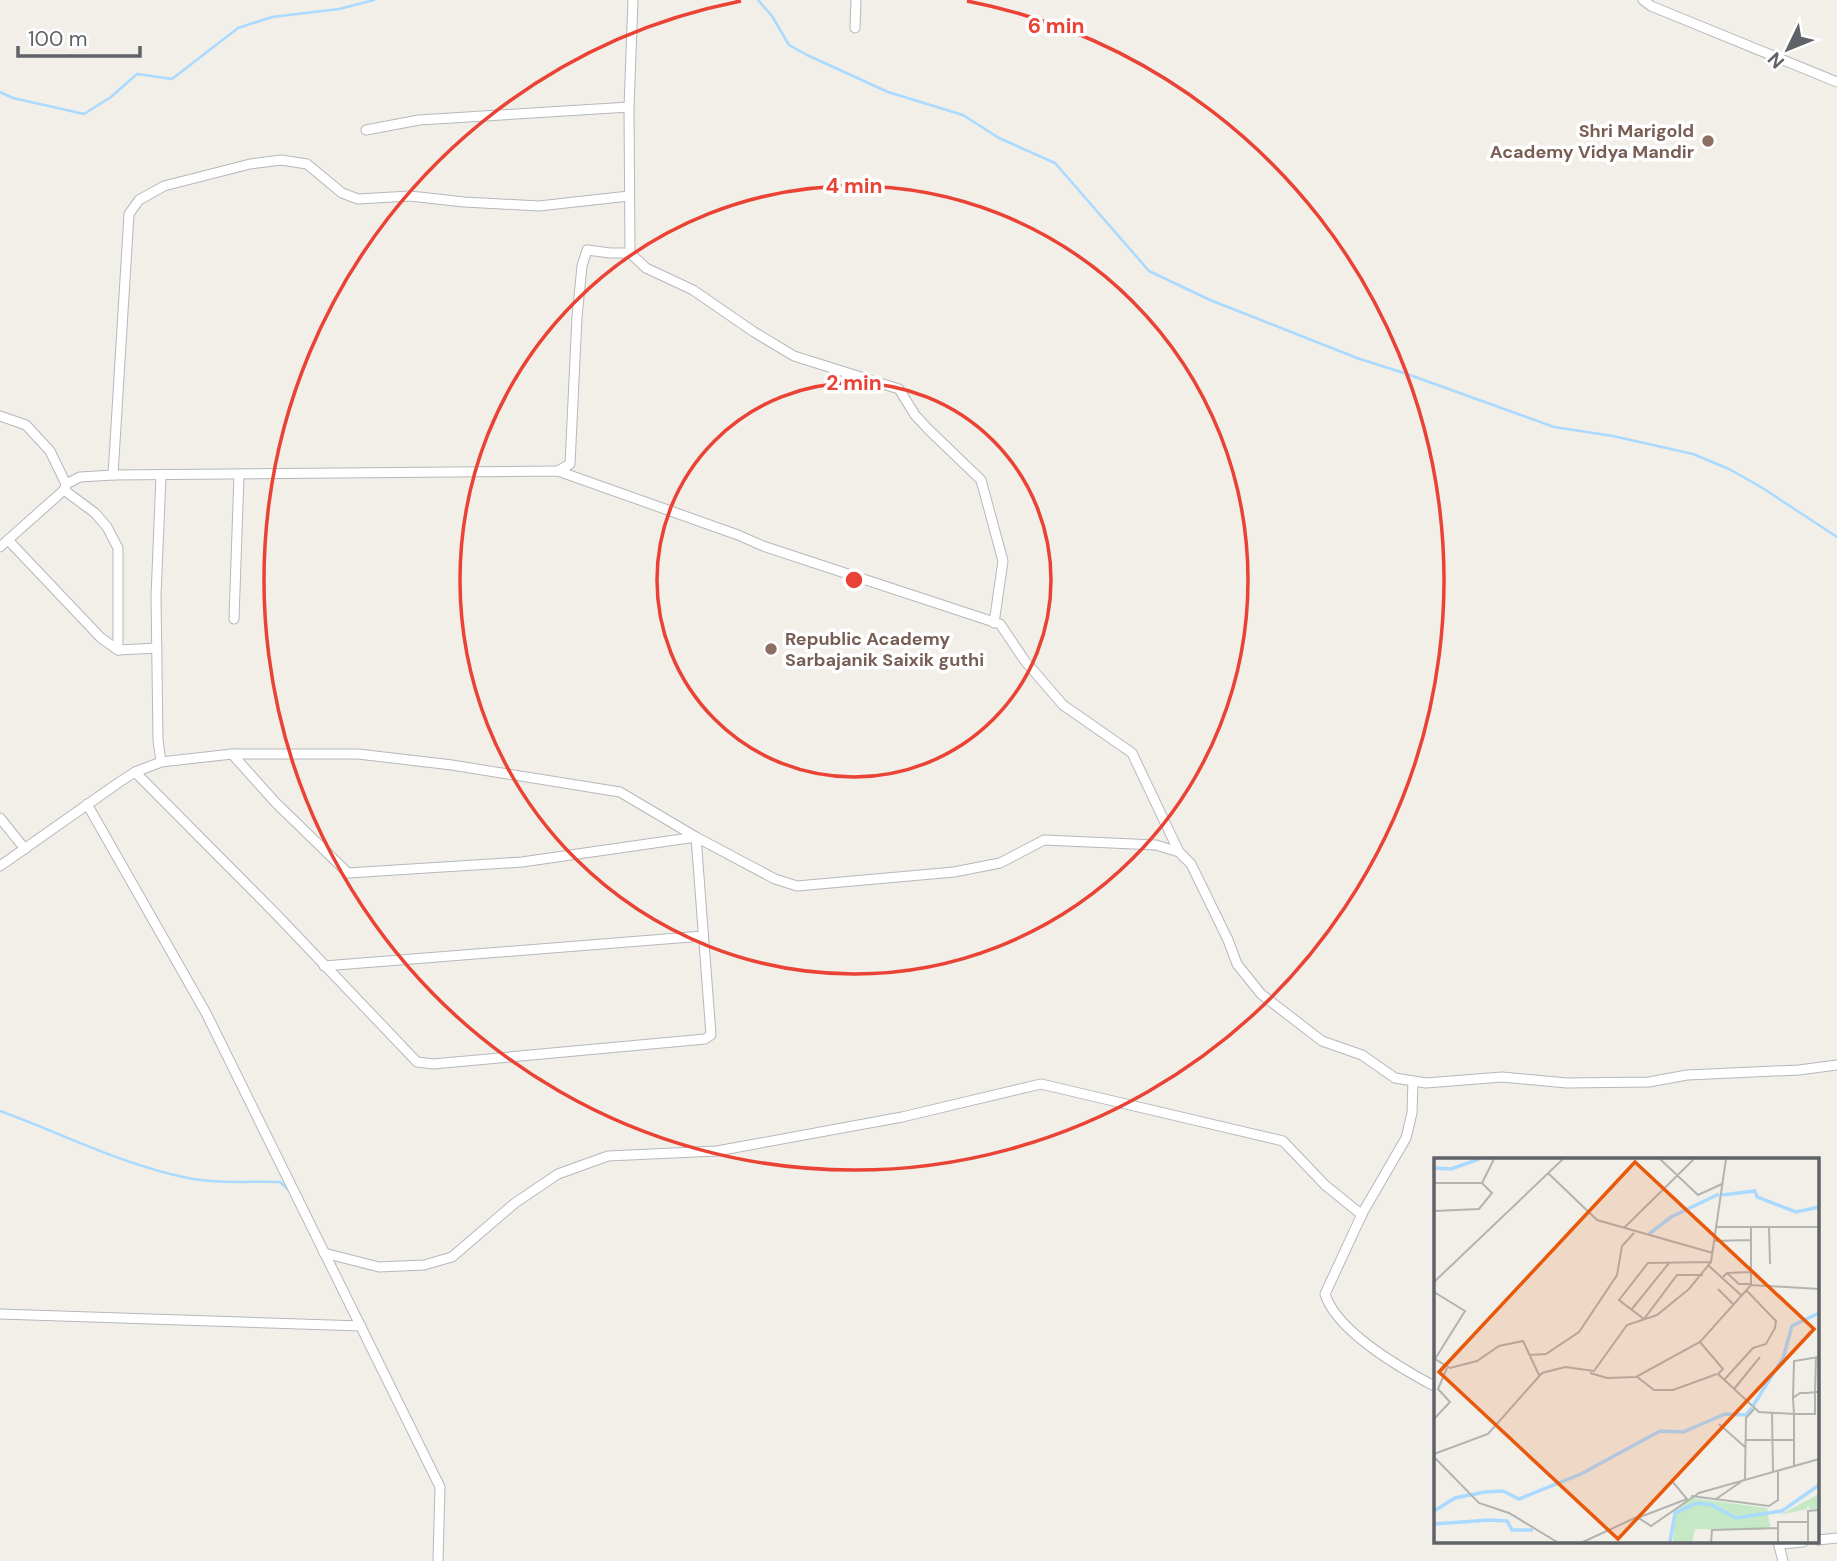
<svg xmlns="http://www.w3.org/2000/svg" width="1837" height="1561" viewBox="0 0 1837 1561" font-family="'DM Sans',sans-serif">
<style>
.lines{fill:none;stroke-linecap:round;stroke-linejoin:round}
.stream{stroke:#aadaff;stroke-width:2.5}
.minor-casing{stroke:#b5b8bc;stroke-width:11}
.minor{stroke:#fff;stroke-width:9}
.ring{fill:none;stroke:#ea4335;stroke-width:3.5}
.education-dot{fill:#8d6e63;stroke:#fff;stroke-width:2.5}
.labels{text-anchor:middle;stroke-width:7;stroke-linejoin:round;paint-order:stroke}
.education-label{font-size:18px;font-weight:bold;fill:#785e54;stroke:#fff;text-anchor:end}
.inset-river{fill:none;stroke:#aadaff;stroke-width:3.5}
.inset-road{fill:none;stroke:#b3b3b1;stroke-width:2}
.view{fill:#e8590c;fill-opacity:0.15;stroke:#e8590c;stroke-width:3.5}
.inset-edge{fill:none;stroke:#5f6368;stroke-width:3.5}
.centre{fill:#ea4335;stroke:#fff;stroke-width:3.5}
.ring-label{font-size:21px;text-anchor:middle;font-weight:bold;fill:#ea4335;stroke:#fff;stroke-width:7;stroke-linejoin:round;paint-order:stroke}
</style>
<rect width="100%" height="100%" fill="#f1efe8"/>
<g class="lines">
<g class="stream">
<path d="M758,0L772,16L789,45L807,55L888,92L963,115L999,138L1055,163L1149,271L1210,300L1357,358L1407,374L1554,427L1613,436L1693,454L1729,469L1761,487L1837,537"/>
<path d="M0,92L13,98L84,114L111,97L137,74L172,79L238,28L272,17L339,9L374,0"/>
<path d="M0,1111C63,1134 123,1165 188,1178C217,1184 251,1181 280,1182L289,1190"/>
</g>
<defs>
<g id="minor">
<path d="M1643,0L1651,6L1837,82"/>
<path d="M855,28L856,0"/>
<path d="M366,130L419,120L629,107"/>
<path d="M630,253L629,107L633,0"/>
<path d="M0,416L26,425L50,451L66,484L80,477L113,475L558,471L738,535L763,546L1000,624L1025,661L1063,705L1132,753L1179,852"/>
<path d="M558,471L570,464L577,317L582,266L587,250L610,253H630L646,268L693,290L754,332L794,356L899,389L915,415L928,429L981,480L1003,561L994,623"/>
<path d="M113,475L129,214L139,200L164,186L250,164L281,160L307,164L342,193L358,199L410,196L464,202L539,206L629,196"/>
<path d="M161,476L156,596L158,740L161,762"/>
<path d="M64,490L95,513L107,527L118,548V650"/>
<path d="M8,540L101,638L118,650L157,648"/>
<path d="M0,547L64,490L66,485"/>
<path d="M234,619L239,475"/>
<path d="M135,772L275,913L417,1062L433,1064L705,1039L711,1035L696,837L522,862L348,873L275,802L232,754"/>
<path d="M87,804L206,1013L440,1487L438,1561"/>
<path d="M0,818L25,849"/>
<path d="M0,866L118,783L135,772L161,762L232,754H358L452,765L620,792L696,837L775,879L797,886L954,872L1000,863L1044,840L1156,845L1179,852L1191,864L1228,940L1237,964L1261,994L1322,1041L1362,1055L1395,1078L1426,1083L1502,1077L1567,1083L1649,1082L1687,1075L1799,1070L1837,1065"/>
<path d="M324,966L703,936"/>
<path d="M1413,1081L1412,1113L1406,1138L1363,1212L1325,1294C1337,1332 1402,1369 1436,1387"/>
<path d="M324,1253L379,1267L424,1265L452,1257L515,1203L558,1174L608,1156L717,1151L902,1117L1041,1084L1283,1141L1325,1185L1362,1215"/>
<path d="M0,1314L361,1326"/>
<path d="M1818,1540L1837,1538"/>
<path d="M1778,1542L1783,1561"/>
<path d="M1780,1544L1803,1542"/>
</g>
</defs>
<use href="#minor" class="minor-casing"/>
<use href="#minor" class="minor"/>
</g>
<g class="ring">
<circle cx="854" cy="580" r="197"/>
<circle cx="854" cy="580" r="394"/>
<path d="M967 1A590 590 0 1 1 741 1"/>
</g>
<g class="education-dot">
<circle cx="1708" cy="141" r="7"/>
<circle cx="771" cy="649" r="7"/>
</g>
<g class="labels">
<g class="education-label">
<text x="1694" y="137">Shri Marigold<tspan x="1694" dy="21">Academy Vidya Mandir</tspan></text>
<text x="785" y="645" text-anchor="start">Republic Academy<tspan x="785" dy="21">Sarbajanik Saixik guthi</tspan></text>
</g>
</g>
<g transform="translate(1434 1158)">
<rect width="385" height="385" fill="#f1efe8"/>
<path d="M385,336V351H375L374,346L373,351L346,357ZM257,340L333,350L336,368L330,372L261,371L258,384H239L241,353Z" fill="#c5e8c5"/>
<path class="inset-river" d="M0,10L17,11L45,1M288,37L321,33L323,39L362,54L385,49M215,76L237,59L285,36M319,248L349,200L358,168L385,155M0,353L21,340L51,334L69,333L85,341L147,316L226,273L249,274L291,256L312,257L318,250M0,366L55,362L73,363L78,372H99M236,384L241,355L263,345L278,347L302,360L348,353L385,327"/>
<path class="inset-road" d="M226,1L264,37L288,26M114,15L163,62L279,95M0,25H48L58,35L45,51L0,53M48,25L60,1M282,69H385M317,69V127M335,69L336,106M190,70L260,1M280,83L317,82M275,108L308,138M293,115L305,126H317M269,117H243L210,161L185,142L214,105L277,104M289,119L293,115L317,114M0,124L129,1M284,131L300,147M0,134L31,153L1,201M198,151L235,105M266,184L289,211L284,216M95,197L112,196L145,174L183,117L188,88L200,75M382,199L381,234V256H360L359,240L366,235H373L381,234H385M1,201L16,210L43,203L65,188L89,183L105,217M156,215L173,220L202,219L266,184L317,127L385,131M284,216L325,254L360,256V308M202,218L220,232H239L283,216M290,222L319,190L332,186L341,170L342,163L313,133M300,231L326,199M359,240L360,203L385,199M338,255L339,313M0,261L16,244L4,231L13,210M285,266L311,289M311,282H360M0,296L54,276L108,215L131,209L160,213L193,167L223,157L255,131L277,104L292,1M0,299L45,345L75,355L123,384M257,338L335,348L344,342V312M282,341L311,321L312,260L320,251M206,359L253,341L238,323M149,384L203,359L217,368L265,335L385,301M277,384L278,372L344,370M344,384V364H374M374,384V353L385,352"/>
<path class="view" d="M201,4L380,171L184,381L5,214Z"/>
<rect width="385" height="385" class="inset-edge"/>
</g>
<circle cx="854" cy="580" r="10" class="centre"/>
<g class="ring-label">
<text x="1056" y="33">6 min</text>
<text x="854" y="193">4 min</text>
<text x="854" y="390">2 min</text>
</g>
<g transform="translate(1788 49) rotate(227)" stroke="#ffffff" stroke-width="5" paint-order="stroke">
<path d="M0-5L12 26L0 18L-12 26Z" fill="#5f6368"/>
<text y="-10" font-size="19" font-weight="bold" text-anchor="middle" fill="#5f6368">N</text>
</g>
<path d="M18 46v10h122v-10" fill="none" stroke="#5f6368" stroke-width="3.5"/>
<text x="28" y="46" font-size="21" fill="#5f6368" stroke="#ffffff" stroke-width="5" paint-order="stroke">100 m</text>
</svg>
